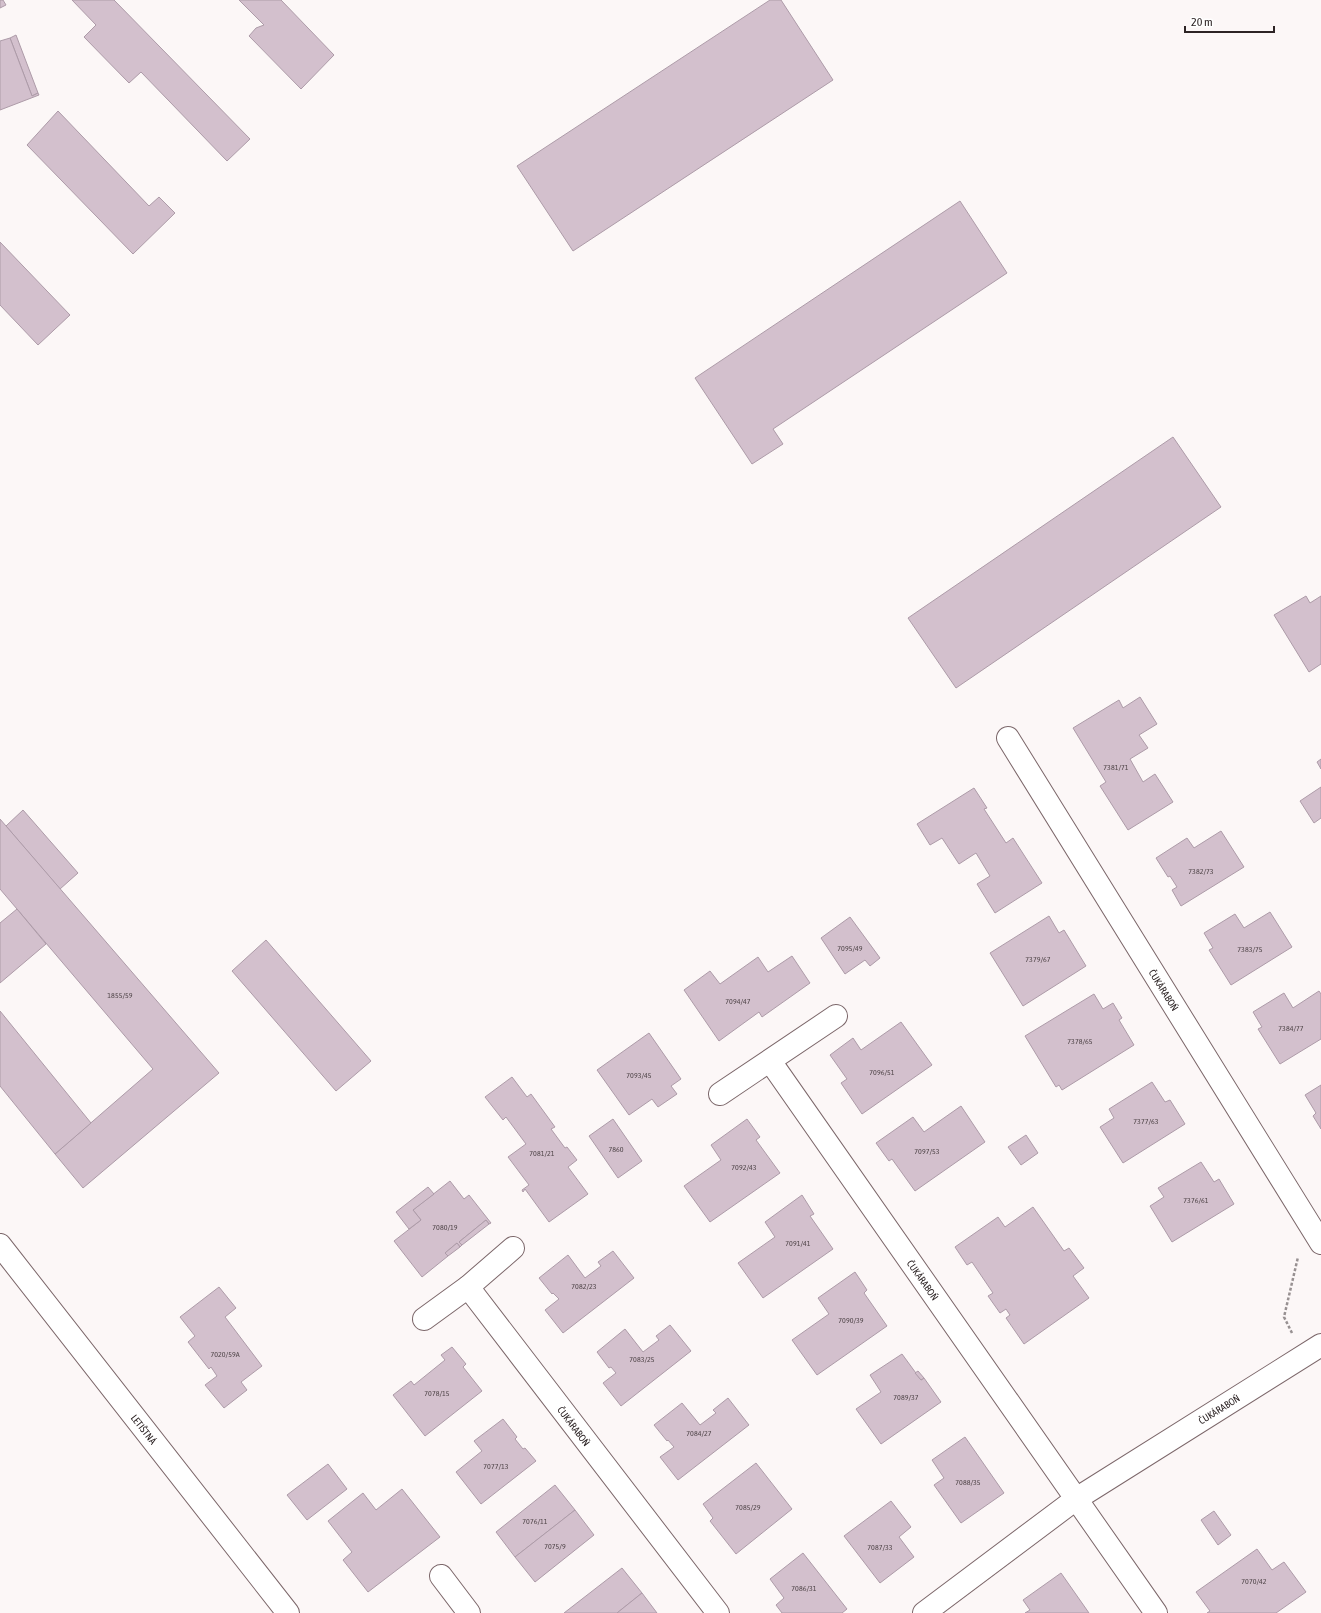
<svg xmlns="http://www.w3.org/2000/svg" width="1321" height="1613" viewBox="0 0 1321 1613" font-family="'Asap Condensed',sans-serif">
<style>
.building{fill:#d3c0cd;stroke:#ad9ba8}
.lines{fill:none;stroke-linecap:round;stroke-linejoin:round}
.minor-casing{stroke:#7c676a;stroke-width:24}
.path{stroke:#989192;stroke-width:2.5;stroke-dasharray:3 2;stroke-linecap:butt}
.minor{stroke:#fff;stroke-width:22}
.labels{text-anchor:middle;stroke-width:4;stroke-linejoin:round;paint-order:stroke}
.number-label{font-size:8px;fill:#564b4f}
.street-label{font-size:10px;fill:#2d2425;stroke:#fff}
</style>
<rect width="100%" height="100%" fill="#fcf7f7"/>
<g class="building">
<path d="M0,0H3L6,5L0,8Z"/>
<path d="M72,0H114L250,139L227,161L141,72L129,83L84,37L96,25Z"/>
<path d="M239,0H281L334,55L301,89L249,36L256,28L264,25Z"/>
<path d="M770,0H781L833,80L573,251L517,166Z"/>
<path d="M16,35L38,93L32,96L10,38Z"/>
<path d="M10,38L32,96L38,93L39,95L0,110V41Z"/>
<path d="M58,111L149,206L159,197L175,213L133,254L27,145Z"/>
<path d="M960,201L1007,273L773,429L783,444L752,464L695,378Z"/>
<path d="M0,242L70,315L38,345L0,305Z"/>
<path d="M1173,437L1221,507L956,688L908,618Z"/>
<path d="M1306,596L1310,603L1321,596V664L1309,672L1274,615Z"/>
<path d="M1140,697L1157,724L1139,735L1148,748L1130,759L1143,782L1155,774L1173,802L1128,830L1100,786L1106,782L1073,728L1119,700L1123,708Z"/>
<path d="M1321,759V769L1317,762Z"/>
<path d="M1321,787V818L1314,823L1300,801Z"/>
<path d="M974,788L987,808L984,809L1006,843L1013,838L1042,883L995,913L977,884L990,876L976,853L959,864L942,838L930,845L917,824Z"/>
<path d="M23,810L78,873L60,889L6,826Z"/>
<path d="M0,819L219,1073L83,1188L55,1154L153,1069L0,889Z"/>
<path d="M1221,831L1244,867L1181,906L1172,890L1177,887L1170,876L1168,877L1156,858L1187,838L1194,848Z"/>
<path d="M17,909L46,944L0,983V923Z"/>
<path d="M1270,912L1292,947L1231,985L1209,950L1213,948L1204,933L1235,914L1244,928Z"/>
<path d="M1049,916L1059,933L1064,930L1086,966L1023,1006L990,953Z"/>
<path d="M850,917L880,958L870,966L865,960L845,974L821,938Z"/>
<path d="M266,940L371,1061L336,1091L232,971Z"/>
<path d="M792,956L810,983L762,1017L759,1012L719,1041L684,990L710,971L720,984L758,957L768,972Z"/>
<path d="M1319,991L1321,994V1039L1280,1064L1258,1029L1262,1027L1253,1012L1284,993L1293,1008Z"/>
<path d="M1094,994L1103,1009L1113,1003L1122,1018L1119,1020L1134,1045L1062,1090L1059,1085L1056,1087L1025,1036Z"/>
<path d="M0,1011L91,1123L55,1154L0,1086Z"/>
<path d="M901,1022L932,1065L862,1114L841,1083L847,1079L830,1055L853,1038L861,1050Z"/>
<path d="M649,1033L681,1079L671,1086L677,1094L658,1107L652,1099L629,1115L597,1070Z"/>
<path d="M512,1077L527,1097L531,1094L555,1127L551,1129L565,1148L567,1147L577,1160L568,1167L588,1194L549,1222L525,1189L523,1192L522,1190L529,1185L508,1157L526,1144L506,1117L503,1120L485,1097Z"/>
<path d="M1152,1082L1165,1102L1170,1100L1185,1124L1123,1163L1100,1127L1114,1118L1109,1109Z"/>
<path d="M1321,1085V1129L1313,1116L1316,1113L1305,1095Z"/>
<path d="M961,1106L985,1142L915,1191L892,1159L889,1161L876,1143L913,1117L924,1132Z"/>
<path d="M613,1119L642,1161L618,1178L589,1136Z"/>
<path d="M747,1119L760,1137L756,1140L780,1173L710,1222L684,1186L721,1160L711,1145Z"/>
<path d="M1026,1135L1038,1153L1021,1165L1008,1147Z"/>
<path d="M1201,1162L1214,1182L1219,1179L1234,1204L1172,1242L1150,1206L1164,1197L1158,1188Z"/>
<path d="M450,1181L464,1199L469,1195L491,1223L489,1224L486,1220L459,1242L462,1245L460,1247L457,1243L445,1253L448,1256L422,1277L394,1241L421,1220L413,1210Z"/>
<path d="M428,1187L434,1194L413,1210L421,1220L409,1229L396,1212Z"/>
<path d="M802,1195L814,1214L810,1216L833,1249L763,1298L738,1263L775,1237L765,1222Z"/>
<path d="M1033,1207L1064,1251L1069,1248L1084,1268L1073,1276L1089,1298L1024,1344L1006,1318L1010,1315L1006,1309L1000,1313L988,1296L993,1293L972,1262L967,1265L955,1247L998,1217L1005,1227Z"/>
<path d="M486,1220L489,1224L462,1245L459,1242Z"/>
<path d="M457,1243L460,1247L448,1256L445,1253Z"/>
<path d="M613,1251L634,1278L563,1333L545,1310L559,1299L553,1293L552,1294L539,1278L568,1255L585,1278L601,1266L598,1262Z"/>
<path d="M855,1272L867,1290L864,1293L887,1326L817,1375L792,1340L829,1314L818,1298Z"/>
<path d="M219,1287L236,1308L225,1317L262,1366L241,1382L247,1390L224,1408L205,1385L217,1376L211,1367L209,1369L188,1342L195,1336L180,1317Z"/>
<path d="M670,1325L691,1351L621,1406L603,1383L616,1373L611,1367L609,1368L597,1352L625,1329L643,1352L659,1340L656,1336Z"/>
<path d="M452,1347L466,1364L463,1367L482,1391L425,1436L393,1395L411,1381L414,1385L445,1360L441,1355Z"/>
<path d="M902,1354L921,1380L924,1378L941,1402L881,1444L856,1409L881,1392L870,1375Z"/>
<path d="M918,1371L924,1378L921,1380L915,1373Z"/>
<path d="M728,1398L749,1425L678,1480L660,1457L674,1447L668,1440L667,1441L654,1425L682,1403L700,1425L716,1413L713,1410Z"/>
<path d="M503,1419L517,1437L515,1439L523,1449L525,1448L536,1461L481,1504L456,1472L482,1451L474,1441Z"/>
<path d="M965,1437L1004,1493L961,1523L934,1485L944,1478L932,1460Z"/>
<path d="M756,1463L792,1509L736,1554L710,1521L713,1518L703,1504Z"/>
<path d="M328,1464L347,1489L307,1520L287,1495Z"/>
<path d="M555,1485L575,1510L515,1557L496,1532Z"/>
<path d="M402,1489L440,1537L368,1592L343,1560L352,1552L328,1521L363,1493L376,1510Z"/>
<path d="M891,1501L911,1527L899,1537L914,1557L880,1583L844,1536Z"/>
<path d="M575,1510L594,1535L535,1582L515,1557Z"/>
<path d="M1214,1511L1231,1535L1218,1545L1201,1520Z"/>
<path d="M1257,1549L1272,1570L1284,1562L1306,1592L1276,1613H1207L1210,1611L1196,1592Z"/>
<path d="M803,1553L847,1609L842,1613H782L776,1605L784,1598L770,1579Z"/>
<path d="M622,1568L642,1593L617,1613H564Z"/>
<path d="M1061,1573L1089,1613H1025L1030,1610L1023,1600Z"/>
<path d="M642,1593L657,1613H617Z"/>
</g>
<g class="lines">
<defs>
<g id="minor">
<path d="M1008,738L1321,1243"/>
<path d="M770,1061L1156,1613"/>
<path d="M720,1094L836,1016"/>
<path d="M0,1245L288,1613"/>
<path d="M513,1248L468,1287L718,1613"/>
<path d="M424,1319L468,1287"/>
<path d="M441,1576L469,1613"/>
<path d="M924,1613L1076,1499L1321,1345"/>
</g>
</defs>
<use href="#minor" class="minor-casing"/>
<path class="path" d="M1292,1333L1284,1317L1298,1257"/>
<use href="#minor" class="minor"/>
</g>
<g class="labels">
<g class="number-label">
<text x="1116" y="770">7381/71</text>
<text x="1201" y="874">7382/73</text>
<text x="850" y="951">7095/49</text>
<text x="1250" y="952">7383/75</text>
<text x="1038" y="962">7379/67</text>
<text x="120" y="998">1855/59</text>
<text x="738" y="1004">7094/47</text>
<text x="1291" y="1031">7384/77</text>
<text x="1080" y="1044">7378/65</text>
<text x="882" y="1075">7096/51</text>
<text x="639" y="1078">7093/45</text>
<text x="1146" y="1124">7377/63</text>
<text x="616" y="1152">7860</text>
<text x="927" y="1154">7097/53</text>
<text x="542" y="1156">7081/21</text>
<text x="744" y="1170">7092/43</text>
<text x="1196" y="1203">7376/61</text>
<text x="445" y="1230">7080/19</text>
<text x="798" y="1246">7091/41</text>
<text x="584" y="1289">7082/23</text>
<text x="851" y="1323">7090/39</text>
<text x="225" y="1357">7020/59A</text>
<text x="642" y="1362">7083/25</text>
<text x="437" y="1396">7078/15</text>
<text x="906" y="1400">7089/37</text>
<text x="699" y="1436">7084/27</text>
<text x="496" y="1469">7077/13</text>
<text x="968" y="1485">7088/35</text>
<text x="748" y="1510">7085/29</text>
<text x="535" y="1524">7076/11</text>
<text x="555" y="1549">7075/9</text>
<text x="880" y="1550">7087/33</text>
<text x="1254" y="1584">7070/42</text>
<text x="804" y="1591">7086/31</text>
</g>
<g class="street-label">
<text transform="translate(1164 990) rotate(58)" y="4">ČUKÁRABOŇ</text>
<text transform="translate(923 1280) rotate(55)" y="4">ČUKÁRABOŇ</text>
<text transform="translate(1219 1409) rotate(-32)" y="4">ČUKÁRABOŇ</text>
<text transform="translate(574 1426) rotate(53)" y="4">ČUKÁRABOŇ</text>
<text transform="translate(144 1429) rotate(52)" y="4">LETIŠTNÁ</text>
</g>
</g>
<path d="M1185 26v6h89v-6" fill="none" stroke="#2d2425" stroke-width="2"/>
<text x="1191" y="26" font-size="12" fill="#2d2425" stroke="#ffffff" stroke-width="3" paint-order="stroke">20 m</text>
</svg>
